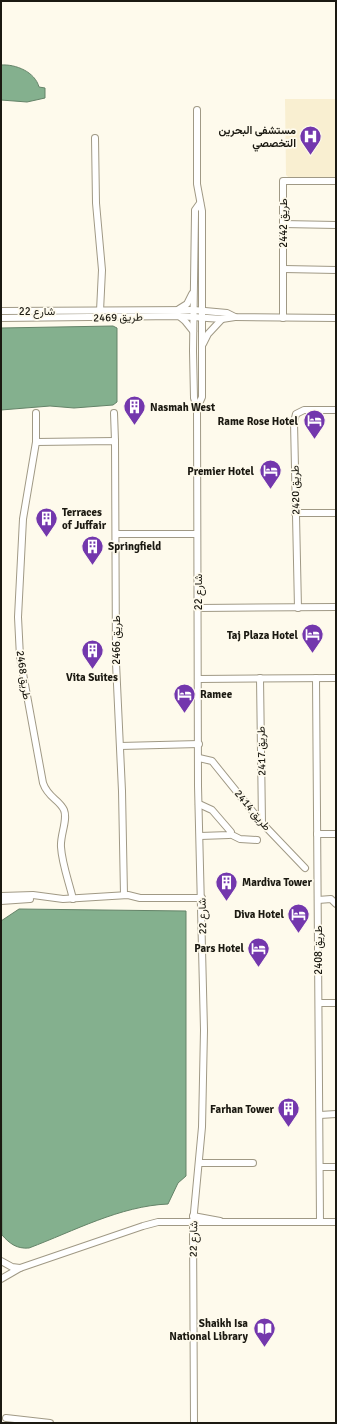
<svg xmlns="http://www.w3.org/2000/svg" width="337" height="1424" viewBox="0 0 337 1424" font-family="Signika,Vazirmatn,sans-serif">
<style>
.built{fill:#f9efd1}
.water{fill:#84b08e;stroke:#648368}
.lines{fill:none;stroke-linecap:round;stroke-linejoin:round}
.minor-casing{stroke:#a09985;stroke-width:8}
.minor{stroke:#fff;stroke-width:6}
.labels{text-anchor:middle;stroke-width:3.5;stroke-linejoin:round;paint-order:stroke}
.poi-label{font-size:11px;font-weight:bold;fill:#1b1911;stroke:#fefaec;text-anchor:end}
.street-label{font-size:11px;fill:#1b1911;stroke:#fefaec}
</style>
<rect width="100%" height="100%" fill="#fefaec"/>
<path class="built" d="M285,99H336V179H290L286,175Z"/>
<g class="water">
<path d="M1,65C16,64 35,72 39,87L45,88V98L27,102L1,100Z"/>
<path d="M113,326L117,328V402L113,405L74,408L50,406L1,410V328Z"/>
<path d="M19,909L186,911V1176L178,1183L168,1204C120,1206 74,1231 29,1248C17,1249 10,1244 2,1235L1,921Z"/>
</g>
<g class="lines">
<defs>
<g id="minor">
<path d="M197,110V184L202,211V397L197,408"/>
<path d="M95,138L96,203L102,270L100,311"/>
<path d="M283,224L336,225"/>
<path d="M284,269L336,270"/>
<path d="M179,309L187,304L192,294"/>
<path d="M1,311L194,310L227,313L235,317L336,318"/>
<path d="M179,316L185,321L193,331"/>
<path d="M1,318L178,316L222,319L235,317"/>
<path d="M283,318V181H336"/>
<path d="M203,344L208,334L222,319"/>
<path d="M36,413V442L23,519L18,617L20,657L43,783C48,798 59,799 64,810C68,820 60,835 61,847C62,864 69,882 73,899"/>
<path d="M114,413L115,441"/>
<path d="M36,442L115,441L116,663L122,791L124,895"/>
<path d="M295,513H336"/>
<path d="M117,534H197"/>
<path d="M198,608L336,607"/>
<path d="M298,608L294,422L296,414L304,410H336"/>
<path d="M260,678L262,823"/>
<path d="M316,678L320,1222"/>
<path d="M199,679L336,678"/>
<path d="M120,746L199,744"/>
<path d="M199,758L212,761L262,823L305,868"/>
<path d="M199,804L212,810L231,832L229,835L200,836"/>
<path d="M230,834L240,839L257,840"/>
<path d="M317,834H336"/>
<path d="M1,896L33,895L63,899L128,895L140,898H202"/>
<path d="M318,900L331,899L336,904"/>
<path d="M1,901L30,899"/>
<path d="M319,1003H336"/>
<path d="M320,1115L336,1114"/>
<path d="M199,1163H253"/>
<path d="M320,1167H336"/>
<path d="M193,1216L220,1221"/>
<path d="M1,1261L12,1267L20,1268"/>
<path d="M1,1279L20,1268L143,1226L158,1222H336"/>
<path d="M6,1418L50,1423"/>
<path d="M194,1423L193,1223L202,1127L204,1030L198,786L197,408L194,398L193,351L195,214V210L200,203"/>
</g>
</defs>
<use href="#minor" class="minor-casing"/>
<use href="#minor" class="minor"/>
</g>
<defs>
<symbol id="hospital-pin" viewBox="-11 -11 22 30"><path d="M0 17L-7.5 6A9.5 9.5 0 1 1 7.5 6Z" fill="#7337ad" stroke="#fefaec"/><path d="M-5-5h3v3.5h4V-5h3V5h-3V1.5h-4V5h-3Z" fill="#fff"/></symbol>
<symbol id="building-pin" viewBox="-11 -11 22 30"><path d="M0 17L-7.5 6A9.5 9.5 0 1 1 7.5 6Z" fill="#7337ad" stroke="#fefaec"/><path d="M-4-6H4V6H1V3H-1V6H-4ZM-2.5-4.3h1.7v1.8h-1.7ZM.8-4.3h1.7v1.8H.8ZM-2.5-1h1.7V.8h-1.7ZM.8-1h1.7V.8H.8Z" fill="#fff"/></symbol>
<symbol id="hotel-pin" viewBox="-11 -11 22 30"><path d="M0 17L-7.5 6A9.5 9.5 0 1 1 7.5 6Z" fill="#7337ad" stroke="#fefaec"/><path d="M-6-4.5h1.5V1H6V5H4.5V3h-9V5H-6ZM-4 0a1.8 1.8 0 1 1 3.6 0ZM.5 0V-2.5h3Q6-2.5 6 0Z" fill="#fff"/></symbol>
<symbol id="library-pin" viewBox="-11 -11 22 30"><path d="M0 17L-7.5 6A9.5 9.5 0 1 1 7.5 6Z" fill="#7337ad" stroke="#fefaec"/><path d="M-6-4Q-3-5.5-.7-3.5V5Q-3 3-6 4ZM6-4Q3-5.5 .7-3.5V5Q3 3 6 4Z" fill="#fff"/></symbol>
</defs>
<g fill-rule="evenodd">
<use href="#hospital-pin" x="298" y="124" width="25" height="34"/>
<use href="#building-pin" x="122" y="394" width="25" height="34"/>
<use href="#hotel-pin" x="302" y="408" width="25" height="34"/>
<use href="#hotel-pin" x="258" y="458" width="25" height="34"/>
<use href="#building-pin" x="34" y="506" width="25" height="34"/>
<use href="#building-pin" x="80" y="534" width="25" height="34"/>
<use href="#hotel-pin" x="300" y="622" width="25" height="34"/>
<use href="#building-pin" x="80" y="638" width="25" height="34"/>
<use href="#hotel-pin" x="172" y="682" width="25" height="34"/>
<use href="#building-pin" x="214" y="870" width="25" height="34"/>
<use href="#hotel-pin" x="286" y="902" width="25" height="34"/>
<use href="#hotel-pin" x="246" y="936" width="25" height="34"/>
<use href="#building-pin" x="276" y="1096" width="25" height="34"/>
<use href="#library-pin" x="252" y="1316" width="25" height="34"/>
</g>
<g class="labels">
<g class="poi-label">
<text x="296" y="134">مستشفى البحرين<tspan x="296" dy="13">التخصصي</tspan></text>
<text x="150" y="411" text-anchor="start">Nasmah West</text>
<text x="298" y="425">Rame Rose Hotel</text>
<text x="254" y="475">Premier Hotel</text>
<text x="62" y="516" text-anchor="start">Terraces<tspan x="62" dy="13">of Juffair</tspan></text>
<text x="108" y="550" text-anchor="start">Springfield</text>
<text x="298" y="639">Taj Plaza Hotel</text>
<text x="92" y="681" text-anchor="middle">Vita Suites</text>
<text x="200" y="698" text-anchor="start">Ramee</text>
<text x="242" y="886" text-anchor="start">Mardiva Tower</text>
<text x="284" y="918">Diva Hotel</text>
<text x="244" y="952">Pars Hotel</text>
<text x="274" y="1113">Farhan Tower</text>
<text x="248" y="1327">Shaikh Isa<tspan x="248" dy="13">National Library</tspan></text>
</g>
<g class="street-label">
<text transform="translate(283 223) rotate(-90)" y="4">طريق 2442</text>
<text x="37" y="315">شارع 22</text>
<text transform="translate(118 317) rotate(-1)" y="4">طريق 2469</text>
<text transform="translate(295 490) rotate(-91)" y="4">طريق 2420</text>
<text transform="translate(198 592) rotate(-90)" y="4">شارع 22</text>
<text transform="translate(116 640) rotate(-90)" y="4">طريق 2466</text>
<text transform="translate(24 675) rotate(82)" y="4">طريق 2468</text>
<text transform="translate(261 751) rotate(-91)" y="4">طريق 2417</text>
<text transform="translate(253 810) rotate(50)" y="4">طريق 2414</text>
<text transform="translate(202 916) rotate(-91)" y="4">شارع 22</text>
<text transform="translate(318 950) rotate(-90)" y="4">طريق 2408</text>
<text transform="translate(193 1239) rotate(-89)" y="4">شارع 22</text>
</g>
</g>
<rect width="337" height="1424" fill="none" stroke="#1b1911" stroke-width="4"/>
</svg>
